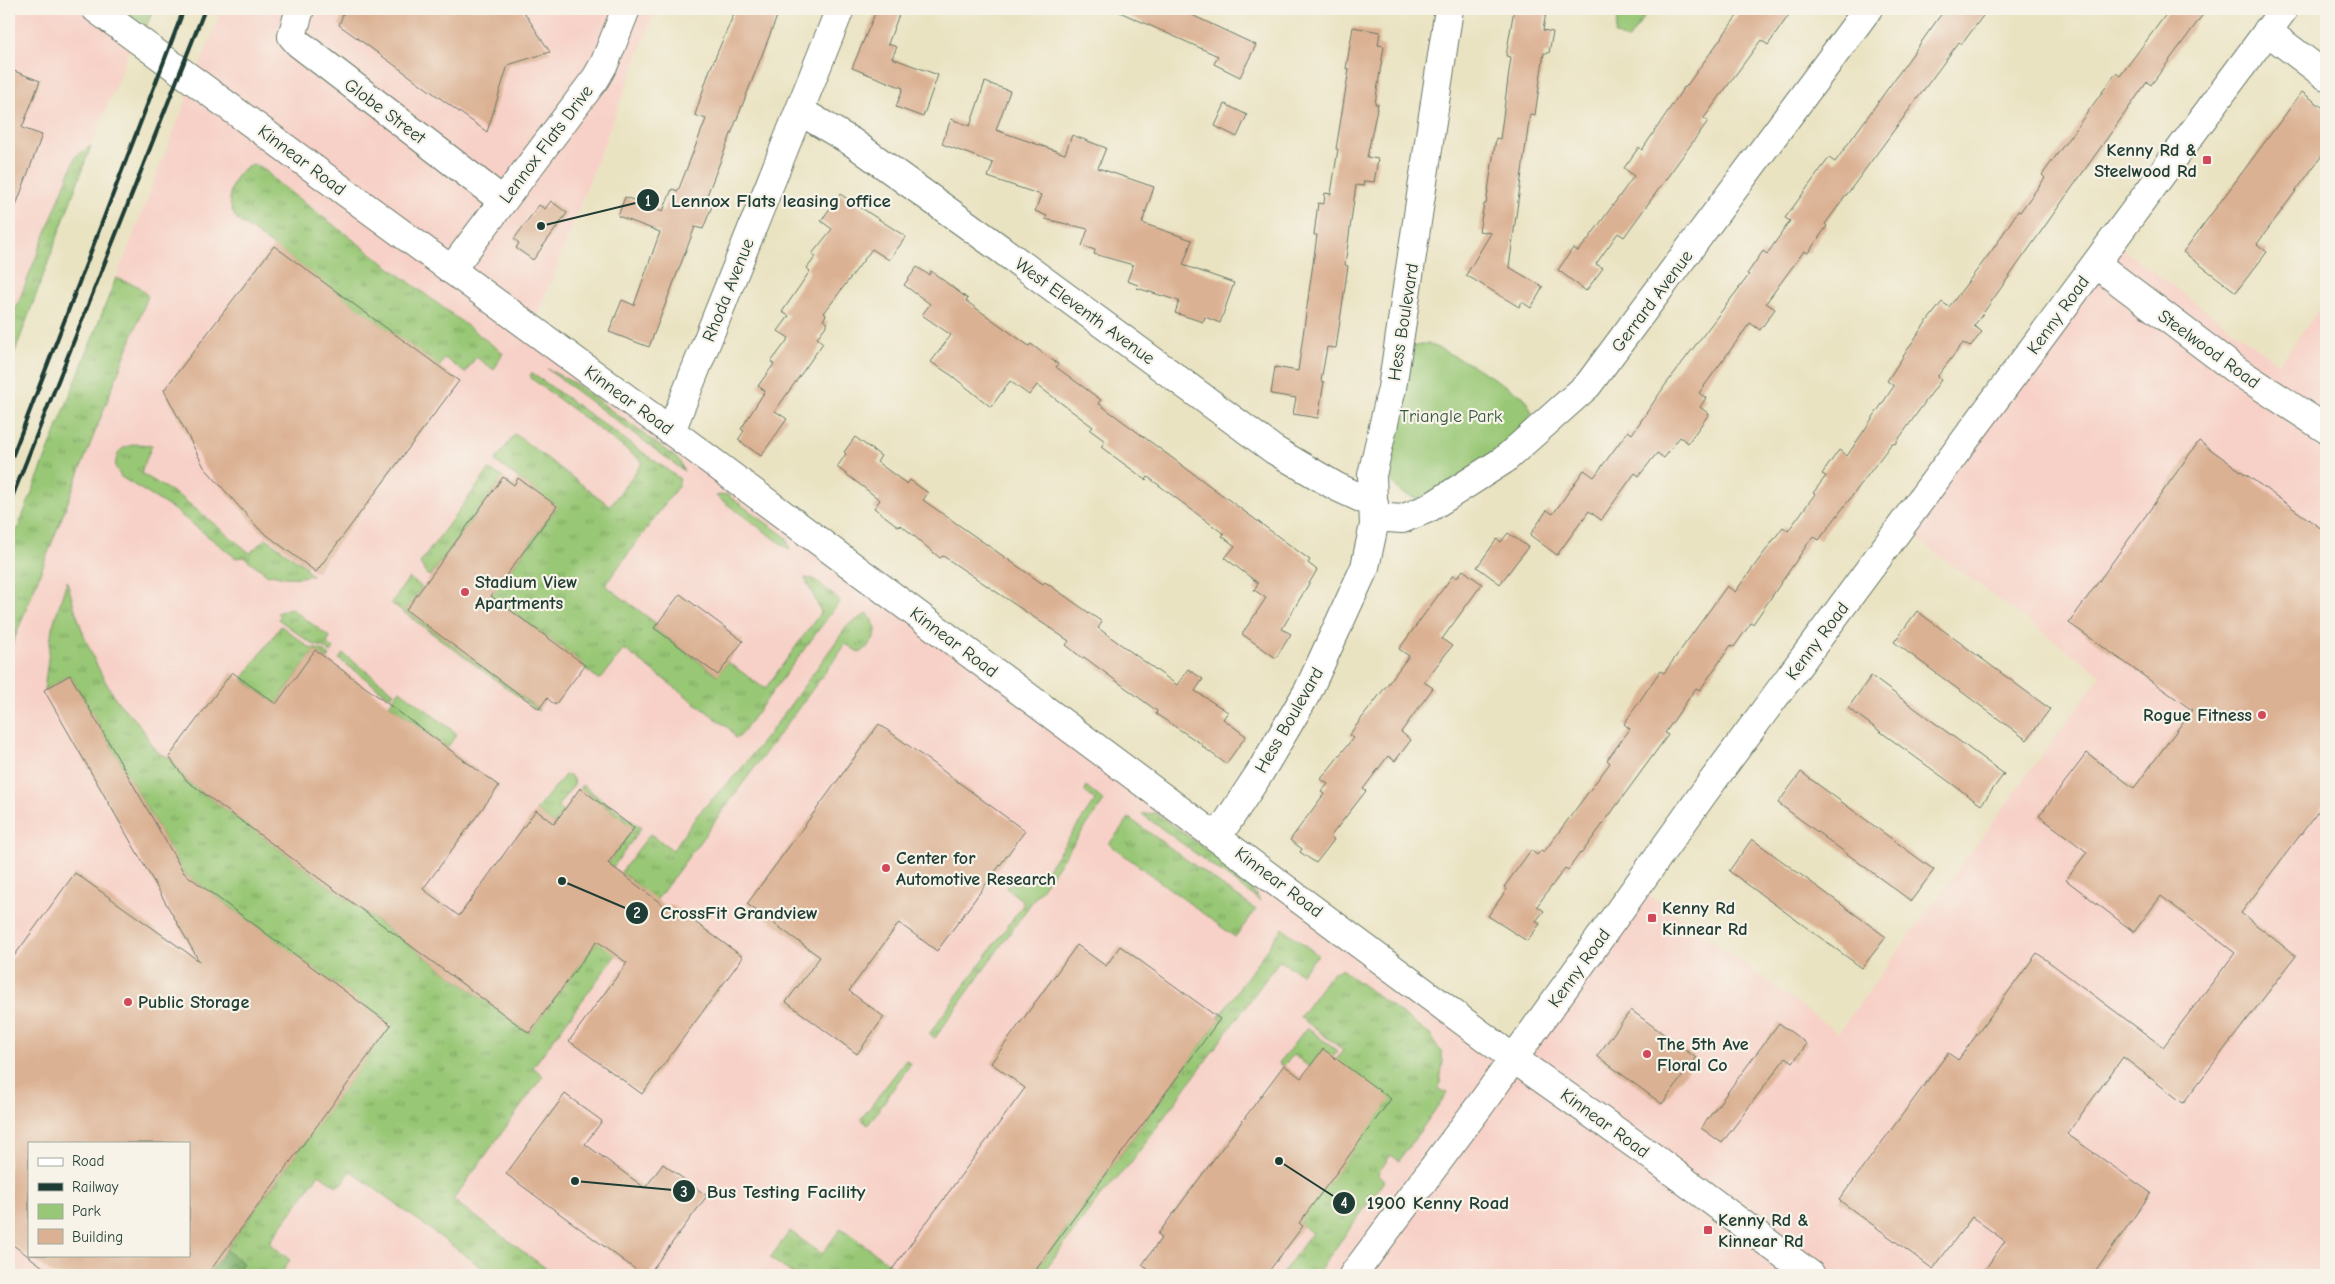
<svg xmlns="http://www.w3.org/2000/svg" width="2335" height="1284" viewBox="0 0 2335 1284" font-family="'Comic Neue',sans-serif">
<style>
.built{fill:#f7d1c7;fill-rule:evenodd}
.grass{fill:url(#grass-tufts);stroke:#5c8254}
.forest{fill:url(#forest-crowns);stroke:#4c744d}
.green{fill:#98c775;stroke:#5c8254}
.building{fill:#dbb193;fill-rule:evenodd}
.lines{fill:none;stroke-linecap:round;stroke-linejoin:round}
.minor-casing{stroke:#676;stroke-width:30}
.tertiary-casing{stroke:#676;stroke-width:30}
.minor{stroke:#fff;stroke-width:28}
.tertiary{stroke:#fff;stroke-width:28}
.rail{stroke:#1f3d34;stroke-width:4}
.poi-dot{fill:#d1495b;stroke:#f7f3e8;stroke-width:2}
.labels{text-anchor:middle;stroke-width:4.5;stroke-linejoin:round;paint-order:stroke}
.street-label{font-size:18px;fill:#1f3d34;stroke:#f7f3e8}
.poi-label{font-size:18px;font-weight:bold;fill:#1f3d34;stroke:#f7f3e8;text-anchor:start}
.park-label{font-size:18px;fill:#375941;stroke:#f7f3e8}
.leader{fill:none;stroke:#1f3d34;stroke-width:2}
.callout-dot{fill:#1f3d34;stroke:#f7f3e8;stroke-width:2}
.mark-label{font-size:15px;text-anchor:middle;font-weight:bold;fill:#fff}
.callout-label{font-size:19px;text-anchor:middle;font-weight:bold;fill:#1f3d34;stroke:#f7f3e8;stroke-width:4.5;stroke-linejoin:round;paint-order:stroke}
</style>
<defs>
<pattern id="grass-tufts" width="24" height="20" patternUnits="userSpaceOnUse" patternTransform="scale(1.25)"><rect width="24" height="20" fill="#98c775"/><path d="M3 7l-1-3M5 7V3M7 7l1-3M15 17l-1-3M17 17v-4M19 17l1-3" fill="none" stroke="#7ba361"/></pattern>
<pattern id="forest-crowns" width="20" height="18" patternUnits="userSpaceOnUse" patternTransform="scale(1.25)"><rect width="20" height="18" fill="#7aac66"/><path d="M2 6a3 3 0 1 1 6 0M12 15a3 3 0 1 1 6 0" fill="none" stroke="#638d55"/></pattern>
</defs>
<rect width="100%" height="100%" fill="#f7f3e8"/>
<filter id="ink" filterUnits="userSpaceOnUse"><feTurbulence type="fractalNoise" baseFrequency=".02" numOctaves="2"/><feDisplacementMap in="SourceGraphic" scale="10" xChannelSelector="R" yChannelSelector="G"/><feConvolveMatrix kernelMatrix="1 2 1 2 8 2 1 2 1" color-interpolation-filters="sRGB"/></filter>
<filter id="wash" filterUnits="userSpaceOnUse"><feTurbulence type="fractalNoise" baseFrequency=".0096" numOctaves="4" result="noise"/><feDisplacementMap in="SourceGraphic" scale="20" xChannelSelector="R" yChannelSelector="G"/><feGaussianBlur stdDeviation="1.12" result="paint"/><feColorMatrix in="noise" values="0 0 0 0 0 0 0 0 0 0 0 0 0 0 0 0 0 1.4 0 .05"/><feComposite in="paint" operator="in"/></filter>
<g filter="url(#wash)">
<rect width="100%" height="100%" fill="#eae3c2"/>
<g class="built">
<path d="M9,9H146L91,146L76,156L9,326Z"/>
<path d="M222,9H656L531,332L1514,1062L1641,889L1838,1033L2101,675L1905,530L2115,244L2279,364L2326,300V1275H9V551ZM29,1143H189V1255H29Z"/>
</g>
<g class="grass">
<path d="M118,9H153L145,30Z"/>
<path d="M91,146L9,368V326L76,156Z"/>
<path d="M253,164L263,168L278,183L503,353L494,370L476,357L465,373L445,358L439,367L239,221C222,204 230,172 253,164Z"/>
<path d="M116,278L138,286L148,296L9,653V551Z"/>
<path d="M547,369L574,383L679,460L684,471Z"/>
<path d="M532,373L680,479L678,486L605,585L657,624L654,628L717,675L728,662L765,689L821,612L805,578L814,579L840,601L739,737L735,738L731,730L624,649L602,678L598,679L583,667L584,664L491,596L557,507L495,461L515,434L610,506L643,462L532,379L530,375Z"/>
<path d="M136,444L152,445L141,473L182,498L250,553L266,538L306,567L305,569L312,575C303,577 295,578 286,577C279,577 275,573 268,575L244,557L236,558L173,509L121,477L115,466C118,450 119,448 136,444Z"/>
<path d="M489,470L503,477L430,576L427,575L420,563Z"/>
<path d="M726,494L786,537L790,550L716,496Z"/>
<path d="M409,578L422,587L406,610L539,709L538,711L391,603Z"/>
<path d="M67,581C78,623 93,665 118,702C124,710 133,716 139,724C149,737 151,754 169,757L187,781L529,1033L597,941L643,890L621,872L650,834L673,850L698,814L740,770L778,722L848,625L868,613C870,618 875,624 876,629C877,637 866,650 860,653L846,644L533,1067L543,1076L453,1200L555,1275H492L351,1171L342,1184L336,1186L319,1174L269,1243L290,1260L280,1275H235L243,1263L226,1250L390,1025L184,873L70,675L44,690L52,628Z"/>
<path d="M290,608L330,637L327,644L334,649L331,653L323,647L312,644L278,619L280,616L277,613Z"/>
<path d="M281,626L310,648L322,650L330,656L328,659L315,650L276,704L242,679Z"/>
<path d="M343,654L394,692L390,697L339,659Z"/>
<path d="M400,690L456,733V735L447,748L389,705Z"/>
<path d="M565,775L571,776L575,783L557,807L563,811L554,824L536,810Z"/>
<path d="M582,785L641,828L613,867L608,863L634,828L580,788Z"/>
<path d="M1086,786L1104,801L935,1038L929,1034L1023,905L1022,900L1005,887L1007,885L1041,879L1095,800L1085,792Z"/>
<path d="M1156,813C1184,834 1244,873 1260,901L1142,814Z"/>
<path d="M1129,818L1256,910L1235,937L1109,844Z"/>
<path d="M1282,928L1318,955L1301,973L1279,961L1129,1165L1101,1195L1041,1275H1032L1220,1019L1218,1018Z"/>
<path d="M1341,969L1430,1035L1441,1052L1443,1061L1439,1089L1447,1093L1399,1161L1391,1155L1378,1173L1385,1180L1316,1275H1281L1312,1233L1299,1223L1337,1059L1343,1050L1300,1017L1332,973Z"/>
<path d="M1307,1027L1337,1051L1333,1056L1309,1067L1294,1055L1283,1066L1279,1063Z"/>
<path d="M906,1060L911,1063L868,1125L861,1119Z"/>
<path d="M841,1228L894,1267L890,1272L894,1275H794L770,1258L790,1231L822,1254Z"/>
</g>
<path class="forest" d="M226,1250L243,1263L235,1275H207Z"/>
<g class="green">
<path d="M1619,9H1650L1628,40L1615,34Z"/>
<path d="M1428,343L1472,365L1524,397L1532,412C1520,443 1448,487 1417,499C1400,493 1393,488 1389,471L1405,357L1413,347Z"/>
</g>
<g id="blocks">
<g class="building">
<path d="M345,9H522L550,52L508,65L487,132L339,25Z"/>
<path d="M736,9H780L704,203L712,206L703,229L695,227L649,347L609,332L622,300L634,305L660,232L618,216L625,197L663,211L672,189L678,191L706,119L695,115L709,72Z"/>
<path d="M877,9H901L888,44L897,47L892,58L938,75L923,117L896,107L903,88L852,68Z"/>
<path d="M1113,9H1179L1256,45L1240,77L1214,64L1218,56Z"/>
<path d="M1514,9L1546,13L1543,30L1553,32L1549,53H1544L1535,115L1530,114L1509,267L1543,287L1531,308L1522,302L1519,307L1466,275L1491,233L1479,231L1484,204H1486L1496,138L1500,139L1511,57L1506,56Z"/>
<path d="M1742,9H1793L1768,45L1761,40L1704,118L1708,121L1624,237L1618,233L1596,264L1603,268L1586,291L1558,270L1573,248L1578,251L1587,241L1634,176L1624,168L1639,147L1642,150L1684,87L1685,88Z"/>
<path d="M1945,9H1988L1962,44L1959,42L1825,224L1827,226L1808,253L1804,251L1766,303L1775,309L1760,330L1750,323L1699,393L1706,398L1700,407L1709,414L1688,443L1680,437L1664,458L1657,453L1639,476L1635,473L1601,520L1589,511L1557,555L1530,535L1547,510L1553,514L1584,470L1594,477L1628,431L1632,434L1666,384L1749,275L1747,274L1763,251L1767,254L1790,221L1785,218L1829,158L1835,162Z"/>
<path d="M2170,9H2207L2151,85L2147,82L1974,326L1982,332L1970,347L1963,343L1937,377L1941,380L1895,444L1892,443L1819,540L1813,536L1753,624L1751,623L1734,647L1731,645L1700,690L1696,688L1665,733L1668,735L1581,854L1580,853L1568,870L1565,868L1537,906L1544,911L1536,921L1540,924L1527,941L1488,916L1507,889L1504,887L1531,850L1537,855L1541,850L1544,852L1610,763L1607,760L1630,729L1624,724L1660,671L1664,673L1727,586L1735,592L1783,527L1788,531L1815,494L1813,493L1826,476L1822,474L1839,450L1847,456L1894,386L1887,381L1921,329L1942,302L1949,307L1993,249L2018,211L2020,212L2045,178L2042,175L2116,73L2120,76Z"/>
<path d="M1353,27L1380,32L1378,45L1384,46L1375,104H1378L1367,157L1378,159L1374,182L1364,181L1363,186L1356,185L1345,265L1348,266L1336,348L1327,347L1321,381L1324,382L1318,418L1293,414L1296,398L1271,394L1275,367L1298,371L1317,235H1314L1318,203L1324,204L1325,193L1331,194L1338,149H1336L1349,69H1346Z"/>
<path d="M9,69L40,81L22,128L42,135L11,219H9Z"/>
<path d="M985,82L1010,91L996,130L1065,154L1072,135L1106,148L1098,168L1154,187L1142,223L1192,240L1183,265L1234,283L1220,323L1205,317L1203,322L1175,313L1179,301L1137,288L1138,285L1127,281L1133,265L1094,254L1095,250L1082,246L1088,229L1045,219L1047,216L1035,211L1041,195L988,177L993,163L942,144L951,119L970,126Z"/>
<path d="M2302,92L2326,110V150L2257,244L2267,252L2236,292L2183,252Z"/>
<path d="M1225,104L1247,115L1237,137L1215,126Z"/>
<path d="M840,194L906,237L889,260L872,249L824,313L826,315L823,320L828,323L817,338L823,343L775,411L787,419L761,456L738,440L744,431L741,429L765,391L758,386L774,364L771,362L789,338L778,331L789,316L782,312L810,271L807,268L816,256L812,254L832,229L821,221Z"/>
<path d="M551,201L567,213L533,260L516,248L519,243L514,239L539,205L545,209Z"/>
<path d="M274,246L459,381L316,572L259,529L204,467L164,390Z"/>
<path d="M917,267L929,275L931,271L968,299L966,301L1029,346L1031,344L1044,354L1058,364L1056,367L1101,400L1098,403L1310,560L1308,563L1317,570L1282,629L1291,634L1276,658L1242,634L1266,598L1254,590L1258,583L1225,558L1235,546L1222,536L1224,534L1148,477L1146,480L1101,447L1105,441L1090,430L1093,427L1037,385L1029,395L1010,381L991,407L951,375L931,362L951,335L922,315L930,304L904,285Z"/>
<path d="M855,437L881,456L877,462L907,484L910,480L928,493L923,500L1043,584L1045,582L1102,622L1098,628L1177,685L1188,669L1203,679L1195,691L1228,712L1223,719L1246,736L1226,764L1202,746L1203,745L1156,714L1157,711L1084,657L1082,658L1066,645L1069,641L943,556L940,558L901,525L899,527L874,508L880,500L837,467L846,454L844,452Z"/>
<path d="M2199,441L2326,532V801L2241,913L2296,956L2183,1103L2123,1057L2067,1134L2151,1193L2093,1275H1981L2005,1241L1972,1217L1933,1269L1839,1200L1948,1053L1958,1060L2037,953L2163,1047L2235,953L2161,896L2134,932L2066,880L2087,852L2039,816L2087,753L2134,788L2192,710L2069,623Z"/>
<path d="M503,477L514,485L518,478L557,506L491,596L585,665L555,705L547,698L539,709L406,610Z"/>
<path d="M1508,533L1528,547L1500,584L1477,567L1497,539L1501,542Z"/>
<path d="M1463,570L1482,584L1442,639L1452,646L1424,682L1433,688L1401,732L1411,740L1395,761L1388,756L1363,789L1366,791L1330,837L1334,840L1316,863L1300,852L1302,849L1290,840L1324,794L1321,792L1328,784L1321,779L1353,738L1349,735L1409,656L1399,649L1453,575L1457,578Z"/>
<path d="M680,594L743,641L718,675L654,628Z"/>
<path d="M1917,611L2050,709L2027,740L1894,642Z"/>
<path d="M315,650L499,786L423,889L459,916L536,810L554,824L580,788L634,828L608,863L667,908L670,904L743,957L642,1094L569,1041L627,963L597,941L529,1033L187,781L169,757L232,672L276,704Z"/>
<path d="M70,675L184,873L391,1025L207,1275H54L9,1242V963L75,873L199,961L44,690ZM29,1143H189V1255H29Z"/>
<path d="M1871,676L2004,774L1981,805L1848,708Z"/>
<path d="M879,724L1025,831L937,951L899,923L849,991L884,1017L857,1054L786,1002L820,957L747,904Z"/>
<path d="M1801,772L1934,870L1911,901L1778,803Z"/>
<path d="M1752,839L1886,937L1862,968L1729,871Z"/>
<path d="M1077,945L1106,966L1120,946L1220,1019L1032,1275H888L1025,1088L991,1063Z"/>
<path d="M1631,1010L1696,1058L1662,1104L1597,1056Z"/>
<path d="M1779,1023L1807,1044L1793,1062L1786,1057L1722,1143L1701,1128Z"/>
<path d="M1323,1049L1391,1099L1299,1223L1303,1226L1266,1275H1156L1142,1265L1162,1237L1158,1234L1284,1065L1301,1078Z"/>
<path d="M565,1094L602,1121L585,1144L645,1188L663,1164L707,1196L648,1275H643L506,1174Z"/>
</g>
</g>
</g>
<g filter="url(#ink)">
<use href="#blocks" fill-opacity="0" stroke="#676" stroke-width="1"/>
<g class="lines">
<defs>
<g id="minor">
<path d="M300,9L292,36L298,43L503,201"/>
<path d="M2267,31L2326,76"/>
<path d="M800,111L852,142L998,247L1274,450L1337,487L1374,504"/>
<path d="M2096,264L2236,370L2326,429"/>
<path d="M451,270L596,78L605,62L626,9"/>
<path d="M671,431L840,9"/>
<path d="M1374,517L1402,519L1429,508L1504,460L1588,385L1868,9"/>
<path d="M1218,836L1259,774L1308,691L1365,567L1374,525L1372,475L1392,388L1449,9"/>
<path d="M1514,1059L1650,1155L1811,1275"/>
</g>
<g id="tertiary">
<path d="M96,9L671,431L1514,1059"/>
<path d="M1353,1275L1481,1104L1703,794L2284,9"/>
</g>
</defs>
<use href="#minor" class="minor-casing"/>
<use href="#tertiary" class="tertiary-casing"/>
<use href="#minor" class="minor"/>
<use href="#tertiary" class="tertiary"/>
<g class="rail">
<path d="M9,465L184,9"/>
<path d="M9,505L205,9"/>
</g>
</g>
</g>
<g class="poi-dot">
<rect x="2202" y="155" width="10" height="10" rx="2.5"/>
<circle cx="465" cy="592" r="5"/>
<circle cx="2262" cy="715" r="5"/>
<circle cx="886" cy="868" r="5"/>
<rect x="1647" y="913" width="10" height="10" rx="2.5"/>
<circle cx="128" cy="1002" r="5"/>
<circle cx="1647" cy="1054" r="5"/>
<rect x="1703" y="1225" width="10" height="10" rx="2.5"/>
</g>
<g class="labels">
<g class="street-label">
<text transform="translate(385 111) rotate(37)" y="6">Globe Street</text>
<text transform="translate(546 144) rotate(-53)" y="6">Lennox Flats Drive</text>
<text transform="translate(302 160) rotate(37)" y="6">Kinnear Road</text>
<text transform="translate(728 290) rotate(-68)" y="6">Rhoda Avenue</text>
<text transform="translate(1652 301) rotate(-53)" y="6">Gerrard Avenue</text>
<text transform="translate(1085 311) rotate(36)" y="6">West Eleventh Avenue</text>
<text transform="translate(2058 315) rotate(-54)" y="6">Kenny Road</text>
<text transform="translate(1403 322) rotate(-81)" y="6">Hess Boulevard</text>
<text transform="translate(2209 349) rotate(36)" y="6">Steelwood Road</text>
<text transform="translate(629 400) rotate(36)" y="6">Kinnear Road</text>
<text transform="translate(1817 641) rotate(-53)" y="6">Kenny Road</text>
<text transform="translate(954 642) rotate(37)" y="6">Kinnear Road</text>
<text transform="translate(1289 720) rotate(-60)" y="6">Hess Boulevard</text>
<text transform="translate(1279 882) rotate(37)" y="6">Kinnear Road</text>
<text transform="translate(1579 968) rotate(-54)" y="6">Kenny Road</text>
<text transform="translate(1605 1123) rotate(36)" y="6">Kinnear Road</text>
</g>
<g class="poi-label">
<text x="2197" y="156" text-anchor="end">Kenny Rd &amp;<tspan x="2197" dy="21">Steelwood Rd</tspan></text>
<text x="475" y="588">Stadium View<tspan x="475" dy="21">Apartments</tspan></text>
<text x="2252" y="721" text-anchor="end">Rogue Fitness</text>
<text x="896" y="864">Center for<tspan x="896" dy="21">Automotive Research</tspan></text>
<text x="1662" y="914">Kenny Rd<tspan x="1662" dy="21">Kinnear Rd</tspan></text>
<text x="138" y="1008">Public Storage</text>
<text x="1657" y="1050">The 5th Ave<tspan x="1657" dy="21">Floral Co</tspan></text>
<text x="1718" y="1226">Kenny Rd &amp;<tspan x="1718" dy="21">Kinnear Rd</tspan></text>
</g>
<g class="park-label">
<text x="1451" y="422">Triangle Park</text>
</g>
</g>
<path class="leader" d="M541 226L648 200M562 881L637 913M575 1181L684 1191M1279 1161L1344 1203"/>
<g class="callout-dot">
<circle cx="541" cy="226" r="5"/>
<circle cx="562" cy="881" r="5"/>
<circle cx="575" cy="1181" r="5"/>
<circle cx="1279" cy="1161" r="5"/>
<circle cx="648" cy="200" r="12"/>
<circle cx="637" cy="913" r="12"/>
<circle cx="684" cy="1191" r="12"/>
<circle cx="1344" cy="1203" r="12"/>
</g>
<g class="mark-label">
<text x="648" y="206">1</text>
<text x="637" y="918">2</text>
<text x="684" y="1197">3</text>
<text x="1344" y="1208">4</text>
</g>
<g class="callout-label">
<text x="781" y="207">Lennox Flats leasing office</text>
<text x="739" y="919">CrossFit Grandview</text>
<text x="786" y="1198">Bus Testing Facility</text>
<text x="1438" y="1209">1900 Kenny Road</text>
</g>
<rect width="2335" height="1284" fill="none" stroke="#f7f3e8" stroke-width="30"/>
<rect x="28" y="1142" width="162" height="115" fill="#f7f3e8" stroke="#a1aaa0"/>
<rect x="38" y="1158" width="25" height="8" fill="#ffffff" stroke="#a1aaa0"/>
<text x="72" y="1166" font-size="15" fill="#1f3d34">Road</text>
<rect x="38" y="1183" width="25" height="8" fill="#1f3d34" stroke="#a1aaa0"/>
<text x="72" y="1192" font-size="15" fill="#1f3d34">Railway</text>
<rect x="38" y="1204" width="25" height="15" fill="#98c775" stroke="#a1aaa0"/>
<text x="72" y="1216" font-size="15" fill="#1f3d34">Park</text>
<rect x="38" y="1229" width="25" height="15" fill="#dbb193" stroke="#a1aaa0"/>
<text x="72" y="1242" font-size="15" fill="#1f3d34">Building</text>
</svg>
